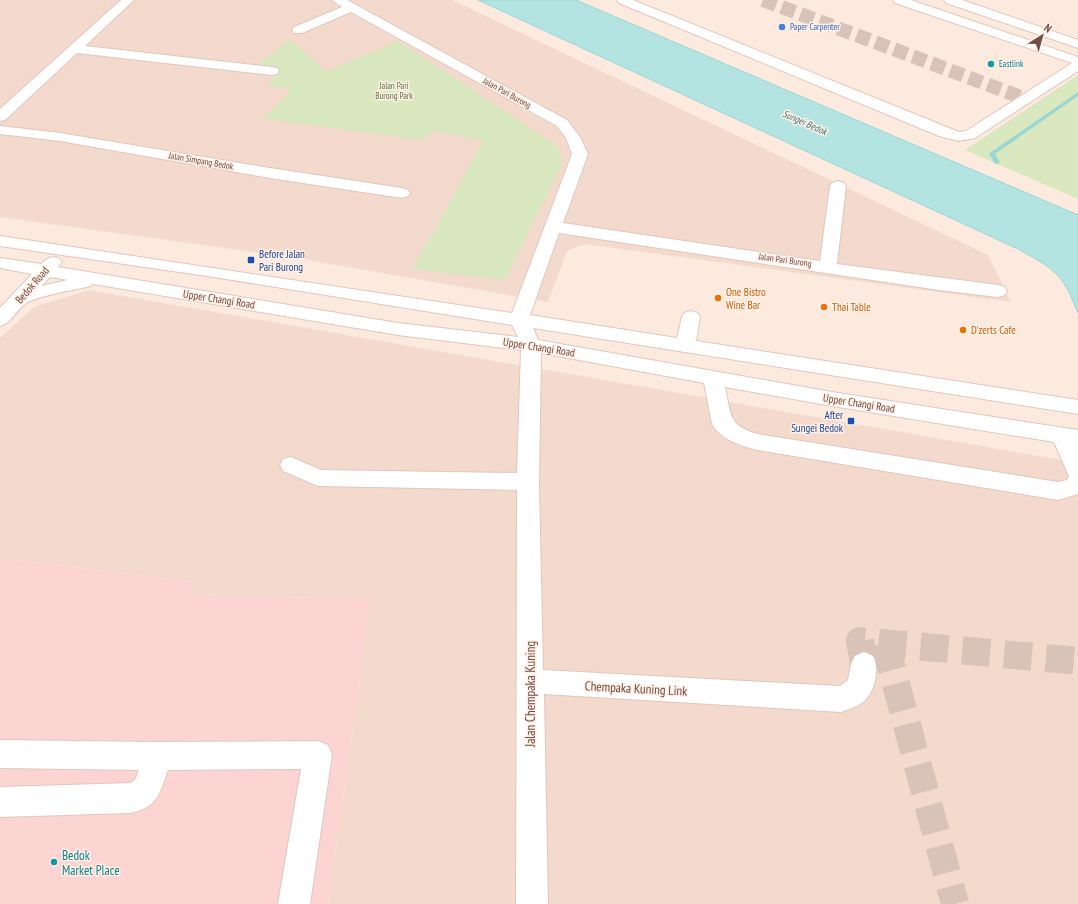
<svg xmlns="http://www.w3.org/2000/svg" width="1078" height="904" viewBox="0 0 1078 904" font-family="'PT Sans Narrow',sans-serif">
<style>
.residential{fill:#f3dacd}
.commercial{fill:#fcd5d2}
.green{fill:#d9e8be}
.water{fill:#b4e4e1;stroke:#9ad6d2}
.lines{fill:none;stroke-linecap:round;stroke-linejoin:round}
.stream{fill:#9ad6d2;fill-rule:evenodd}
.minor-tunnel-far1{stroke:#d9c3b9;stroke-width:14;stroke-dasharray:14 6;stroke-linecap:butt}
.minor-tunnel{stroke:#d9c3b9;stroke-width:28;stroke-dasharray:28 14;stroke-linecap:butt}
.minor-casing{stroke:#e1c6be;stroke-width:2}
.minor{fill:#fff;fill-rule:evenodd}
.shop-dot{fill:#3f7fe0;stroke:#ffefe4;stroke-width:1.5}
.culture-dot{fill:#0f9aa8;stroke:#ffefe4;stroke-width:1.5}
.transit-dot{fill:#1a4fb4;stroke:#ffefe4;stroke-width:1.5}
.food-dot{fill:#e8710a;stroke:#ffefe4;stroke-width:1.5}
.labels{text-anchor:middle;stroke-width:3;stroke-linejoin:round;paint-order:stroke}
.far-shop-label{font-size:9px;fill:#366cbe;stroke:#ffefe4;text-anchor:start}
.far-culture-label{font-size:9px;fill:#0d838f;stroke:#ffefe4;text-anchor:start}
.far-park-label{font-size:9px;fill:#58723d;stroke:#ffefe4}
.far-street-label{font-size:9px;fill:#714d47;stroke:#ffefe4}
.far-water-label{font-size:10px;font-style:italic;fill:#3c7874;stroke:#ffefe4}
.transit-label{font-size:11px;fill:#164399;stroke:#ffefe4;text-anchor:start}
.street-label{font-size:11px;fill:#714d47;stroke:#ffefe4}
.food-label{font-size:11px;fill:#c56008;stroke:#ffefe4;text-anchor:start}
.near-street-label{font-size:13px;fill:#714d47;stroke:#ffefe4}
.near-culture-label{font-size:13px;fill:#0d838f;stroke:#ffefe4;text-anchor:start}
</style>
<rect width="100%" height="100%" fill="#fceadf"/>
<g class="residential">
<path d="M0,0H452L988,255L1011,302L585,244L567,251L548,302L291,257L0,217Z"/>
<path d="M89,290L1078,463V904H328L371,599L188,595L193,582L0,558V338L34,307Z"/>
</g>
<path class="commercial" d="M0,558L193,582L188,595L371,599L328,904H0Z"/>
<g class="green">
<path d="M290,39L326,72L398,41L553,143L560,152L561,166L505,280L413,269L484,140L431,131L423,140L263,119L292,89L267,85L281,70L254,68Z"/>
<path d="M1078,75V199L965,150Z"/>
</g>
<path class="water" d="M478,0H576L1078,215V313C1074,304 1070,293 1065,285C1055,268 1034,258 1018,249Z"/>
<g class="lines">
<path class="stream" d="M1078,92V96L995,154L1000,163L995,164L989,154L990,153Z"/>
<path class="minor-tunnel-far1" d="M763,0L1026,99"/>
<g class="minor-tunnel">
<path d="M885,643L955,904"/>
<path d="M864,664L860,641L1078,661"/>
</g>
<defs>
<g id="minor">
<path d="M121,0H134L85,46L272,67L277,68L279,71L277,74L272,75L77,53L5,120L0,121V109Z"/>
<path d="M332,0H347L567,120L580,137L588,154L563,223L820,261L830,186L832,183L838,181L844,183L846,186L837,264L998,285L1005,287L1007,291L1005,295L998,297L939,290L559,233L530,315L677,338L682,317L684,313L691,311L698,313L700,317L696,341L1078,400V414L533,328L538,340L832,392L1078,430V494L1058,500L758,450C740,445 722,441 712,424L704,383L541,353L539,484L543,670L840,686L848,680L851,664L855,656L864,652L873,656C880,669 875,693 862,703C856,707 848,709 841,712L544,694L548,904H516L517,490L318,486L283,471L280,465L283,459L291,457L321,470L517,473L521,350L398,335L93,284L91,286C75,290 38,295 25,304C15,311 12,323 0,326V308L32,274L0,268V258L41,264C47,258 51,256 59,258L62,262L58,267L398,323L518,337L512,325L207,276L0,246V236L512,313L572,154L566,138L557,126L351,12L302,33H294L292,30L294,27L342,7ZM50,277L68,280L41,286ZM725,387L832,406L1054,442L1069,476L1067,480L1058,482L758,434C728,426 731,414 725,387Z"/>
<path d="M617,0H633L959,132L966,131L1072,63L895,3L893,0H911L1078,57V71L975,138L959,141L939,136L619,3Z"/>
<path d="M944,0H962L1078,40V48L946,3Z"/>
<path d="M0,126L60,133L270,168L402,188L408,190L410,193L408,196L402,198L270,178L60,141L0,134Z"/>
<path d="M0,740L158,742L318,741L328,745L332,755L310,904H278L301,769L168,770C159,794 159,806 131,813L0,817V787L131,783L136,778L139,770L0,768Z"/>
</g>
</defs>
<use href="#minor" class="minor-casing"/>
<use href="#minor" class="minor"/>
</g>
<circle class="shop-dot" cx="782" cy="27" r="4"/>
<g class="culture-dot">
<circle cx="991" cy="64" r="4"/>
<circle cx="54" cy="862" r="4"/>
</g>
<g class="transit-dot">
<rect x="247" y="256" width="8" height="8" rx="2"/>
<rect x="847" y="417" width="8" height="8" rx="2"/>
</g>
<g class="food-dot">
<circle cx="718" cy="298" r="4"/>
<circle cx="824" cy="307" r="4"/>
<circle cx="963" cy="330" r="4"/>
</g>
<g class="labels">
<g class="far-shop-label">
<text x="790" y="30">Paper Carpenter</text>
</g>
<g class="far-culture-label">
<text x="999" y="67">Eastlink</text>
</g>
<g class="far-park-label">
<text x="394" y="89">Jalan Pari<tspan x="394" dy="10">Burong Park</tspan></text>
</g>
<g class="far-street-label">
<text transform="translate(507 93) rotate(29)" y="3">Jalan Pari Burong</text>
<text transform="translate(201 161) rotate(10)" y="3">Jalan Simpang Bedok</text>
<text transform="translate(785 260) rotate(8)" y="3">Jalan Pari Burong</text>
</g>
<g class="far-water-label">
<text transform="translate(805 122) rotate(24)" y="4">Sungei Bedok</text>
</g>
<g class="transit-label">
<text x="259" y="258">Before Jalan<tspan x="259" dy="13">Pari Burong</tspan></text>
<text x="843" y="419" text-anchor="end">After<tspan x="843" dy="13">Sungei Bedok</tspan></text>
</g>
<g class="street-label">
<text transform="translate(32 285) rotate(-49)" y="4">Bedok Road</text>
<text transform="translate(219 299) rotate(9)" y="4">Upper Changi Road</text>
<text transform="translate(539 347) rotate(9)" y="4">Upper Changi Road</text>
<text transform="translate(859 403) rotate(9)" y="4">Upper Changi Road</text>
</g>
<g class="food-label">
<text x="726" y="296">One Bistro<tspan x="726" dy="13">Wine Bar</tspan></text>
<text x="832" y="311">Thai Table</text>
<text x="971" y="334">D'zerts Cafe</text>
</g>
<g class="near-street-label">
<text transform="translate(636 688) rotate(3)" y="5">Chempaka Kuning Link</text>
<text transform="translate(530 694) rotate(-90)" y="5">Jalan Chempaka Kuning</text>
</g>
<g class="near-culture-label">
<text x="62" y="860">Bedok<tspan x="62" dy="15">Market Place</tspan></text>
</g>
</g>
<g transform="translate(1042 36) rotate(37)" stroke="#ffefe4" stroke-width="3" paint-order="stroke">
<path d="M0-3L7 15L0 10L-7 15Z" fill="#714d47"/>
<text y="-6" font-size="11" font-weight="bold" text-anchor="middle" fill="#714d47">N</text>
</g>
</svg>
